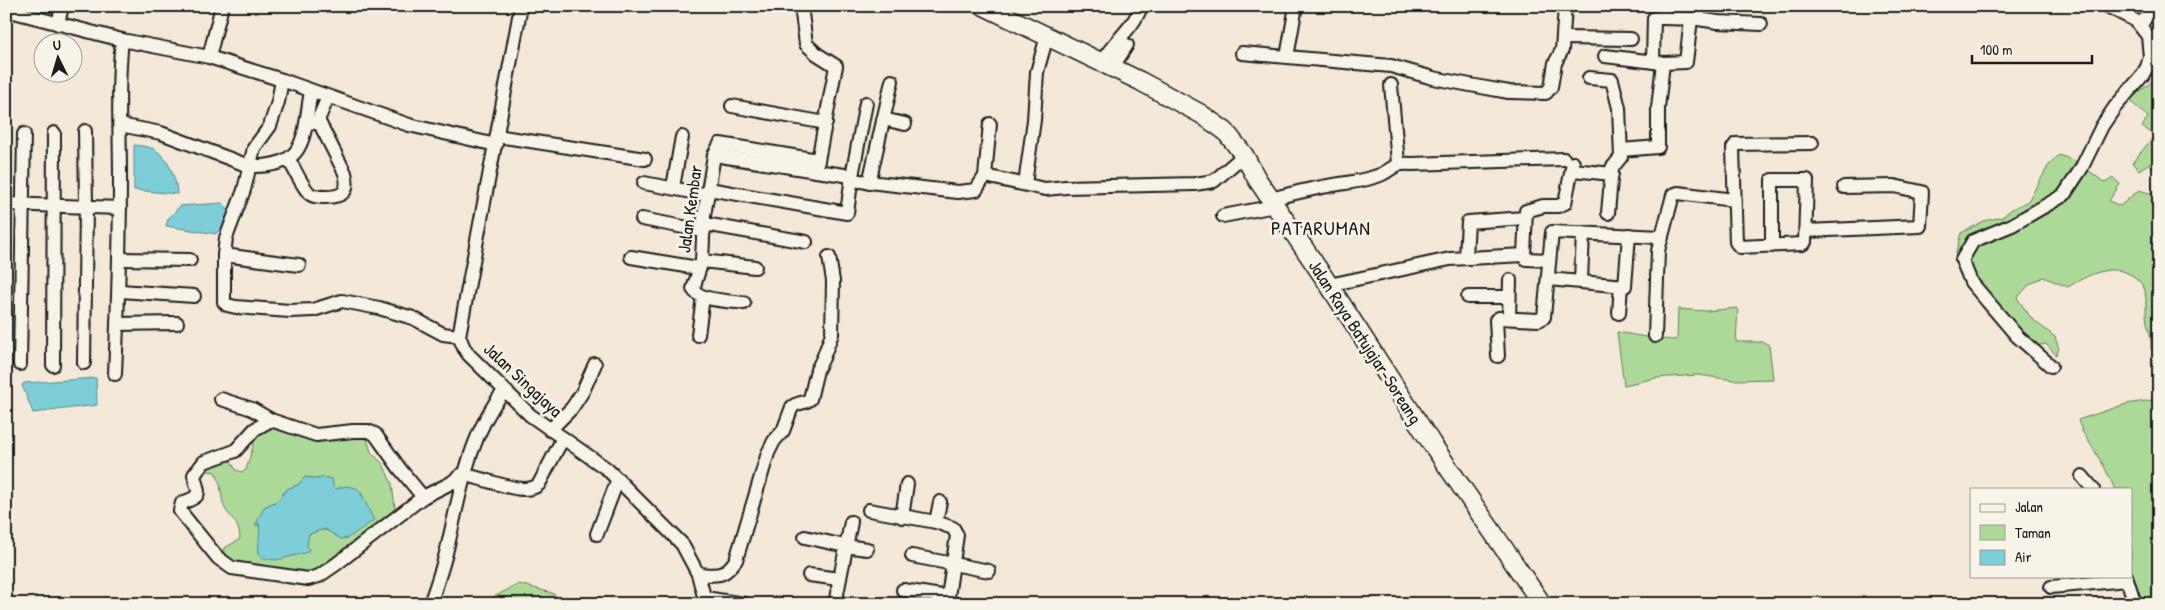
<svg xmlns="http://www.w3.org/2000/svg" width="2165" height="610" viewBox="0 0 2165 610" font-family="'Patrick Hand',sans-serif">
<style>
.green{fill:#add998;stroke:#647a5a;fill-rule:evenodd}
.water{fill:#7eced9;stroke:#57878d}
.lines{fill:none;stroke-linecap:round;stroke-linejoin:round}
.minor-casing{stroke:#1c1c1c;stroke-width:16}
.highway-casing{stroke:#1c1c1c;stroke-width:21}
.minor{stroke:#f7f3e8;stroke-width:12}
.highway{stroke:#f7f3e8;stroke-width:18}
.labels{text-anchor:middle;stroke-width:5;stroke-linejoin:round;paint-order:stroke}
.street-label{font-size:18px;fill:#1c1c1c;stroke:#f7f3e8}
.quarter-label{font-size:20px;letter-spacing:1px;fill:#1c1c1c;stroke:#f7f3e8}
</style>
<rect width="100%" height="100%" fill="#f4e9d8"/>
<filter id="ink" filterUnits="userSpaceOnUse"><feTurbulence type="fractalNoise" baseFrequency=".02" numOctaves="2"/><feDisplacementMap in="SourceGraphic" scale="10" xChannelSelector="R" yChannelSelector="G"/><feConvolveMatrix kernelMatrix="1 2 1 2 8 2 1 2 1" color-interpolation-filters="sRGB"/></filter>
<g filter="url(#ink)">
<g class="green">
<path d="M2159,68V170L2151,166L2150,163L2139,170L2132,163L2155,135L2142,127L2148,117L2129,100L2153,81Z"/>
<path d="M2059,155L2078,162L2105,183L2113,178L2120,184L2109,201L2120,206L2139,190L2149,193L2159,188V349H2151C2151,338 2150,333 2147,323C2145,313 2147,301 2145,291C2144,286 2138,279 2133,276C2112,262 2088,275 2068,287L2043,277L2029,285L2017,298L2032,319L2055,337L2059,349L2056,355L2046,344L2035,346C2014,324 1974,293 1970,263L1955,257L1961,233L1984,221L2002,217L2012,209L2028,201L2049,165Z"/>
<path d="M1738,308L1736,342H1763L1769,345L1773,379L1734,380L1698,375L1656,378L1624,385L1617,332C1636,335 1657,340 1677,340L1678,309L1706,311Z"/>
<path d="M2159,399V604H2141L2130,581L2131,576V489H2115L2104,466L2082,431L2078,420L2126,404Z"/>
<path d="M264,429H276L313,438L360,437L367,439L371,452L383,464L392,484L395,508L382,524L323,566L302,575L242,564L225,556L223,549L240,539C239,518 227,518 223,503C220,491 222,484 215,472L207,471L206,468L229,458L236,470L242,472L246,470L256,436ZM305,477L319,479L336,489L346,486L362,494L365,505L373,520L341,539C327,530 326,527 309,534L307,544L258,554L261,534L258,523L264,507L277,501L287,489L298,485Z"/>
<path d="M519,584L552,593L568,604H480Z"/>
</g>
<g class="water">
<path d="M134,145C140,146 148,146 154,149C168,157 177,179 177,194L134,190Z"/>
<path d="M222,203L233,213L227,229H220L216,234L166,226L168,219L180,206Z"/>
<path d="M96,378L97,405L33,413L22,385L24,383Z"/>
<path d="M305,477L319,479L322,477L332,479L333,486L336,489L346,486L357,488C365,497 368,510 374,520L348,538L341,539L325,529L309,534L307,544L309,551L305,553L276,560L261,558C256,550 261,534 259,523L255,526L264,507L277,501L287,489L298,485Z"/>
</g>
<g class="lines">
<defs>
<g id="minor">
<path d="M521,6L459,336L464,348L469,355L530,415L607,469L682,544L698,574L706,604"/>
<path d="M1699,6L1698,19L1718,22L1761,24"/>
<path d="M2107,6L2136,21L2148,36L2159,40"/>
<path d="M6,10L122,40L209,57L282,80L409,125L496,145"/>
<path d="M1663,18L1698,19"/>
<path d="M58,24L62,6"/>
<path d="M2141,25L2153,6"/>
<path d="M1563,38L1631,39"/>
<path d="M1242,53L1391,66L1433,78L1481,87L1509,92L1546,93L1551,87L1555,63L1562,50L1565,6"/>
<path d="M1605,56L1663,63L1686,62L1691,19"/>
<path d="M209,57L222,6"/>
<path d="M1287,57L1296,6"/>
<path d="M1653,62L1654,18H1663L1664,6"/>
<path d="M1101,63C1112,43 1135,27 1141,6"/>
<path d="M1112,68L1127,45"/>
<path d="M1589,78L1612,80L1619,108L1621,157L1612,168L1608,213"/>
<path d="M282,80L278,102L270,126L254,148L244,190L226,238L224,255V302L227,305L236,307L290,311L313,310L342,301L379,308L413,318L443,334L459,336"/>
<path d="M1391,85L1398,163"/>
<path d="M732,106L826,123"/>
<path d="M883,119L905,124"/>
<path d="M310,122L314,123L318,120L328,97"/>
<path d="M120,125L161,133L249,166C308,168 303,137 311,91"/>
<path d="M497,136L645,159"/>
<path d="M1621,150L1658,147V108L1663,63"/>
<path d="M714,155L720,144L818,160"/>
<path d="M289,160C294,168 303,188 310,194C314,197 321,197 325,197C343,197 350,192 345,173L318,120"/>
<path d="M1573,170L1612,174"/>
<path d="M816,171L852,176L866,103"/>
<path d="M985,176L1045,189L1066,187L1195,184L1214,181L1244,155"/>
<path d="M851,180L958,192L976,190L985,176L990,124"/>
<path d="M644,183L708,195"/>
<path d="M869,183L892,81"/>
<path d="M1025,184L1034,120L1037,72L1047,36"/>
<path d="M673,187L682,137"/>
<path d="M709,189L847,213L852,176"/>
<path d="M1271,199C1290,194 1309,189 1328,186C1343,183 1359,182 1374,177C1394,172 1389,162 1412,164L1564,159"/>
<path d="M6,204L120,208"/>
<path d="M1223,216L1275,206"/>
<path d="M642,219L704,231"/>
<path d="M705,224L806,242"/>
<path d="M1806,231L1920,226L1922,192L1894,186L1844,187"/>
<path d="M1772,246V180H1807L1805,242L1802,244L1740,247L1736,242L1733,148L1736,144L1812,143"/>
<path d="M224,255L299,265"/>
<path d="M1524,255L1526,259L1549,260"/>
<path d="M631,257L698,268"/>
<path d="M1466,257L1468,222L1525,218"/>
<path d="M119,259L190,260"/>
<path d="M702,261L755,267"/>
<path d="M1548,279L1625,286L1629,235"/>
<path d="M1581,281L1583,233"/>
<path d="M1329,285L1450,259L1524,255L1526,211L1543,206H1558L1565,203L1573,163"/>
<path d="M120,291L194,296"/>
<path d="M1468,297H1509"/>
<path d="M744,303C731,301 699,301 693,289L702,261L704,216L714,155L816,171L836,66L817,54L806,44L801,6"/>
<path d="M1619,313L1621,285"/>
<path d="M1509,318L1510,280"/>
<path d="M118,324L177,323"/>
<path d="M698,335L703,297"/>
<path d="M1655,336L1658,251L1673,195L1678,193L1734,200"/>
<path d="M1498,356L1496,320L1499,318L1539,320L1544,317L1552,232L1662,237"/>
<path d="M84,363L86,207L85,131"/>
<path d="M20,364L24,134"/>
<path d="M53,365L54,133"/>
<path d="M2051,366L2017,336L1971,282L1962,260L1973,241L2012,225L2064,195L2081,169L2102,126L2115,107L2142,76L2147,67L2150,57L2148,36"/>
<path d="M115,374C118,308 120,242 120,176C120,131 117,85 122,40"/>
<path d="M221,399L252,409L271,420L316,435L353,431H368L375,434L400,469L423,497"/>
<path d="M271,420L255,429L235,451L204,462L194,475C198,494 204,495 182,503L180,511L218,558L232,568L308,579L319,576L335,565L423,497L451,483L461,475C481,475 524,499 539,484L563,438"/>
<path d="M550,430L572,408L583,391L595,364"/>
<path d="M2082,476L2093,489"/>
<path d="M869,510L936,522L953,528L957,535L948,597L951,604"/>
<path d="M902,517L907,484"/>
<path d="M936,522L940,502"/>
<path d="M597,534L618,479"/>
<path d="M805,537L845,546L867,549"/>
<path d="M912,556L989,571"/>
<path d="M698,574C718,575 723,578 736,560L768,453L774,441L783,431L792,407C797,402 804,404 810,399L817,370L823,358L832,334L833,281L829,257"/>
<path d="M809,575L839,579"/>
<path d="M2126,576L2135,604"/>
<path d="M2051,587L2127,580"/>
<path d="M903,590L948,597"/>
<path d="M705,598L744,604"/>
<path d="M430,604C436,586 443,567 447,549C460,495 468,436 504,391"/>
<path d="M835,604L851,522"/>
</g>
<path id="highway" d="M984,6L1140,81L1201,114L1225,131L1244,155L1257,179L1329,285L1432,444L1542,604"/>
</defs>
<use href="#minor" class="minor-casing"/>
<use href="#highway" class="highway-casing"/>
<use href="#minor" class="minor"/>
<use href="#highway" class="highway"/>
</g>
</g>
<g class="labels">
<g class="street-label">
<text transform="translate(690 209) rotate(-82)" y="6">Jalan Kembar</text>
<text transform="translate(1365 342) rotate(57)" y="6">Jalan Raya Batujajar-Soreang</text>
<text transform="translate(523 380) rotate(43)" y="6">Jalan Singajaya</text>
</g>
<g class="quarter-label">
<text x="1321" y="235">PATARUMAN</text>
</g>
</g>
<rect width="2165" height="610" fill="none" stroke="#f7f3e8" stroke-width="25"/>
<rect x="12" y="12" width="2140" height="585" fill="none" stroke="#1c1c1c" stroke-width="2" filter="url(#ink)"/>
<rect x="1970" y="488" width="162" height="90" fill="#f7f3e8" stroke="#9f9d96"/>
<rect x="1980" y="504" width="25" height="8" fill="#f7f3e8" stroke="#9f9d96"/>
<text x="2015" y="512" font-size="15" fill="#1c1c1c">Jalan</text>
<rect x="1980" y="525" width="25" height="15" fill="#add998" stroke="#9f9d96"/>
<text x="2015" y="538" font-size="15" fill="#1c1c1c">Taman</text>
<rect x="1980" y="550" width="25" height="15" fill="#7eced9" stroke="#9f9d96"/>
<text x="2015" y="562" font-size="15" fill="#1c1c1c">Air</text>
<g transform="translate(58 58) rotate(355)"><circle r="24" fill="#f7f3e8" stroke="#9f9d96"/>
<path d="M0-4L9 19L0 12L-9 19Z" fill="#1c1c1c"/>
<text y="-8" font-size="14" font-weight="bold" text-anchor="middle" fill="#1c1c1c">U</text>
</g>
<path d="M1972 55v8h120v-8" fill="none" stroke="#1c1c1c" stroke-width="2.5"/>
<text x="1980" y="55" font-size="15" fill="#1c1c1c" stroke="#f7f3e8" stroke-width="4" paint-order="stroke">100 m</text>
</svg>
